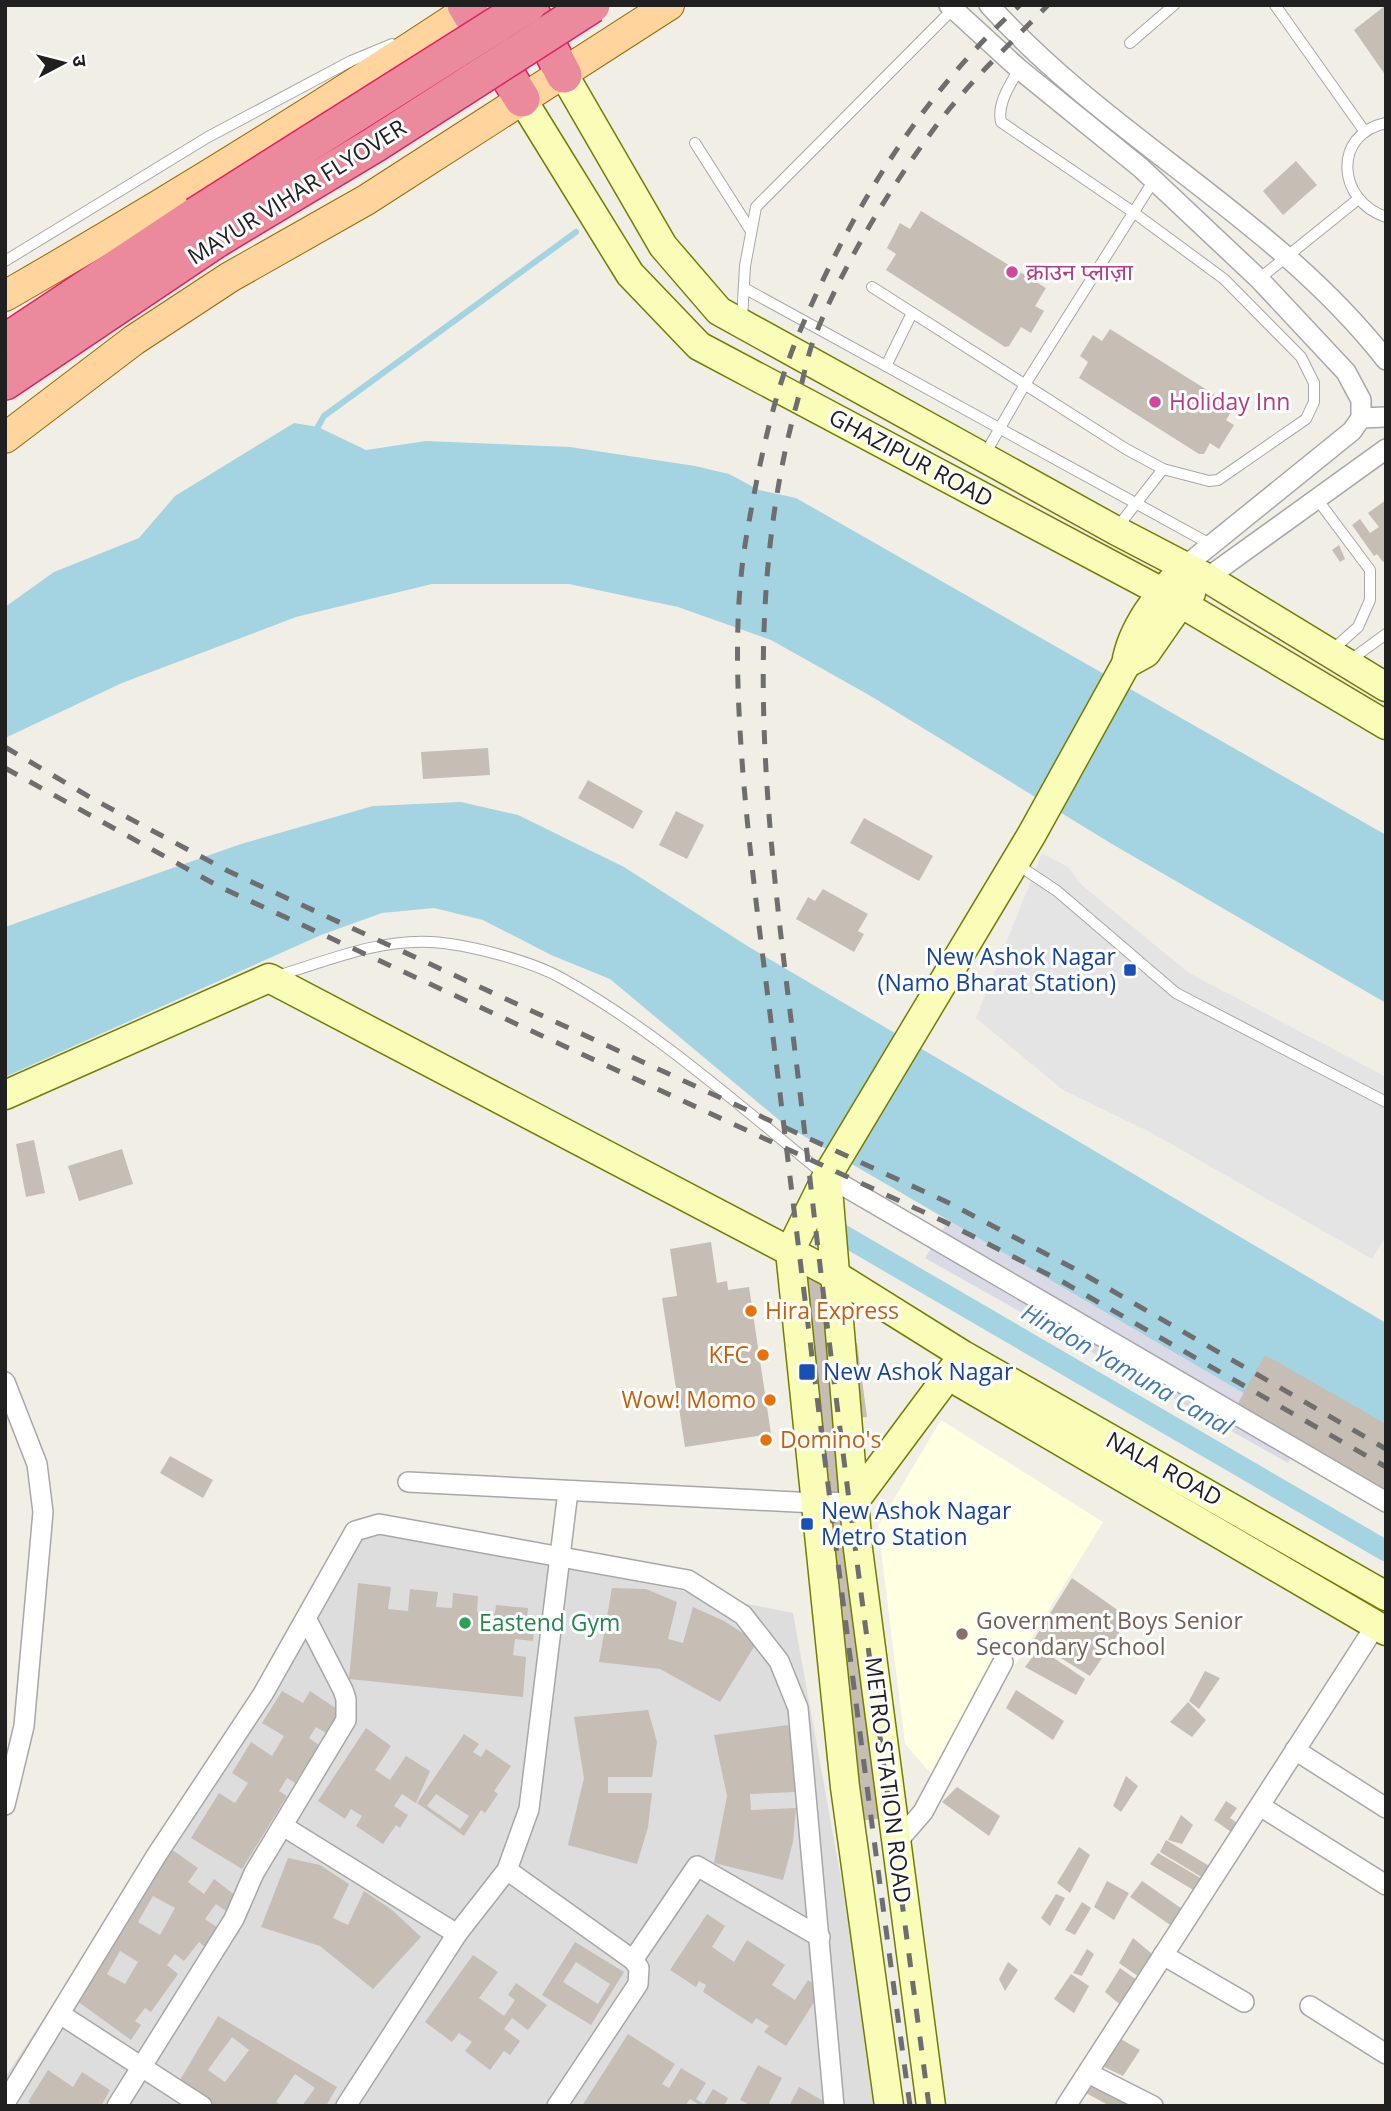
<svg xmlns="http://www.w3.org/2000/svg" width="1391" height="2111" viewBox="0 0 1391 2111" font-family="'Open Sans','Noto Sans Devanagari',sans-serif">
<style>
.residential{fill:#dedddd}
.education{fill:#ffffe1}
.parking{fill:#e4e4e4}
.plaza{fill:#dadae7}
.water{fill:#a4d3e1}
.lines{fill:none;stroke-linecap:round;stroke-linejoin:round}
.stream{stroke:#a4d3e1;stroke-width:6}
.canal{stroke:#a4d3e1;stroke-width:21}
.building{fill:#c6bdb5;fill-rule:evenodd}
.lane-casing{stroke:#a7a7a7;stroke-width:12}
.street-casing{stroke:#a7a7a7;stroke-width:22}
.secondary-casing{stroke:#717e00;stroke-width:31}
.primary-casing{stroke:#9c6900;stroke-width:32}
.highway-casing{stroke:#e51d62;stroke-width:38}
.lane{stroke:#fff;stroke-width:10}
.street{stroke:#fff;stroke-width:19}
.secondary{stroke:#fafdb8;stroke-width:28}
.primary{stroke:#ffd59d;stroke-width:30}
.highway{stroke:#ec8a9d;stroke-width:35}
.rail{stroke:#6e6e6e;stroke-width:5;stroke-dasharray:14 14;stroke-linecap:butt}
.highway-bridge-casing{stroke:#e51d62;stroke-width:38;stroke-linecap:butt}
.highway-bridge{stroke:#ec8a9d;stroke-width:35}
.hotel-dot{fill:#d1479c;stroke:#fff;stroke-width:2.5}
.transit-dot{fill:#1a4fb4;stroke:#fff;stroke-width:2.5}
.food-dot{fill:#e8710a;stroke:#fff;stroke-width:2.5}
.leisure-dot{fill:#2e9e5b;stroke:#fff;stroke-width:2.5}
.education-dot{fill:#8d6e63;stroke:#fff;stroke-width:2.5}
.labels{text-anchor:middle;stroke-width:6;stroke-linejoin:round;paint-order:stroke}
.street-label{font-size:23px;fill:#202020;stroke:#fff}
.hotel-label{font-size:23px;fill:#b23c85;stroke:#fff;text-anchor:start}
.transit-label{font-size:23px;fill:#164399;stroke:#fff;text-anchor:start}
.food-label{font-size:23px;fill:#c56008;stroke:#fff;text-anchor:start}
.education-label{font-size:23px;fill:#785e54;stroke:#fff;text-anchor:start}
.leisure-label{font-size:23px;fill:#27864d;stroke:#fff;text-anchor:start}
.water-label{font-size:24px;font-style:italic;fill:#4379ae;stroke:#fff}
</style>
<rect width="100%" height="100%" fill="#f1eee6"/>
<path class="residential" d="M368,1528L793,1613L882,2106H5V2077Z"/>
<path class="education" d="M941,1420L1103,1522L941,1785L905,1744L878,1526Z"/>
<path class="parking" d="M1042,853L1068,867L1083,886L1189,973L1386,1077V1236L1372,1259L1152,1133L1063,1090L976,1018Z"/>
<path class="plaza" d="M975,1178L1331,1383L1288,1463L925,1258Z"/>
<g class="water">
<path d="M294,423L318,427L366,450L426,441L570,447L695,466L729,474L759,490L796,498L1386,835V1003L1112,844L869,695L771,640L678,607L569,584H432L296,617L122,683L5,738V607L54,572L139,538L175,496Z"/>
<path d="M461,802L518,815L624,867L749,947L1386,1323V1476L785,1125L610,979L551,955L483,920L434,908L382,913L321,935L5,1077V927L241,844L373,806Z"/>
</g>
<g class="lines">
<path class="stream" d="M315,432L324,416L576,232"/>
<path class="canal" d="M841,1234L1386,1551"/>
</g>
<g class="building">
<path d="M1386,5V76L1354,30Z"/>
<path d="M1296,161L1317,185L1283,215L1263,191Z"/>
<path d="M921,211L1046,288L1035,306L1044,311L1031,333L1021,327L1009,346L1005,347L886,270L896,254L887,248L900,223L910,229Z"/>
<path d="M1110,329L1234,407L1226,420L1234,425L1219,449L1210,443L1204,454H1199L1079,378L1088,362L1080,356L1093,335L1102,341Z"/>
<path d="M1386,500V560L1383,562L1377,554L1374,556L1352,525L1360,519L1370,533L1379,527L1368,513Z"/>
<path d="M1339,545L1345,559L1340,562L1332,550Z"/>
<path d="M488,748L490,775L423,779L421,752Z"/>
<path d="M588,780L643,811L633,829L578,798Z"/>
<path d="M676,811L704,825L687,859L659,845Z"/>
<path d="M864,818L933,856L919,881L850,843Z"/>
<path d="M823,889L868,914L858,931L864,934L854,952L796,919L808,897L815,901Z"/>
<path d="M34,1140L45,1193L26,1197L16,1144Z"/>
<path d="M122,1149L133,1184L79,1201L68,1166Z"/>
<path d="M711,1242L717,1283L727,1281L728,1290L749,1287L771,1434L685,1447L662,1298L677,1296L670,1249Z"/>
<path d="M835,1255L846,1345L857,1343L867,1417L856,1418L907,1815L860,1821L788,1261Z"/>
<path d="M1265,1355L1386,1424V1490L1237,1405Z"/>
<path d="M170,1456L213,1480L203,1498L160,1473Z"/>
<path d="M1072,1578L1129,1618L1090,1676L1033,1641Z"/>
<path d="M358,1583L391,1587L388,1609L408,1611L410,1589L438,1592L436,1607L452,1608L453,1593L478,1596L477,1612L495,1613L496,1605L528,1608L526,1630L534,1631L533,1641L515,1639L513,1655L526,1657L523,1697L349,1679Z"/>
<path d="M612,1588L646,1589L677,1602L668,1639L683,1643L693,1607L724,1621L757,1642L720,1702L660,1669L599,1662Z"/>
<path d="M1039,1648L1085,1679L1076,1695L1025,1667Z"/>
<path d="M1205,1671L1220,1678L1199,1709L1189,1701Z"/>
<path d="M1016,1690L1064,1721L1053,1740L1006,1708Z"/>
<path d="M282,1691L303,1703L310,1691L340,1711L326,1733L316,1727L309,1738L319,1745L295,1783L287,1778L279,1791L287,1796L242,1869L191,1838L219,1793L235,1803L248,1783L232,1773L251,1742L272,1756L284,1736L262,1723Z"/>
<path d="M1188,1702L1206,1720L1192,1737L1170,1722Z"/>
<path d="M648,1710L657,1742L652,1777H608V1793H652L648,1827L637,1864L568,1845L584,1778L574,1717Z"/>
<path d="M788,1725L798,1757L795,1792L750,1794L751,1810L796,1808L793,1842L783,1880L714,1863L727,1796L714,1735Z"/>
<path d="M366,1728L391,1746L375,1770L390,1780L406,1756L430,1771L416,1803L402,1794L394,1806L408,1815L400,1828L396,1825L383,1844L356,1826L362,1816L351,1809L345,1819L318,1801Z"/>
<path d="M464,1734L479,1744L473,1752L481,1757L486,1749L511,1766L494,1791L498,1794L485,1813L481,1810L464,1836L417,1803ZM436,1794L469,1816L460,1829L427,1806Z"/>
<path d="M1126,1776L1138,1786L1121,1812L1113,1806Z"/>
<path d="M957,1787L1000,1816L989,1836L942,1802Z"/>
<path d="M1226,1801L1237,1808L1230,1818L1244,1827L1237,1836L1214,1820Z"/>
<path d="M1181,1815L1193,1825L1182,1844L1168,1840Z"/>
<path d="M1166,1840L1216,1870L1208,1881L1160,1852Z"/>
<path d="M1079,1847L1090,1855L1070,1893L1057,1883Z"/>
<path d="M171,1849L198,1868L188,1882L204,1894L214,1879L240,1899L229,1913L216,1904L205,1919L218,1928L205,1947L199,1942L184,1961L175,1954L167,1965L178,1974L151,2012L145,2008L135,2021L141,2025L131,2040L73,1998ZM153,1896L175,1908L160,1935L138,1922ZM120,1951L138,1962L125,1984L107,1974Z"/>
<path d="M1158,1853L1209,1883L1200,1894L1150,1864Z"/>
<path d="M288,1858L320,1865L349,1884L333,1918L348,1925L364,1891L392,1910L421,1937L373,1989L320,1946L261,1927Z"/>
<path d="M1107,1881L1129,1893L1114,1920L1094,1907Z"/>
<path d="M1142,1881L1188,1913L1176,1929L1130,1897Z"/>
<path d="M1056,1894L1065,1898L1050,1926L1041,1918Z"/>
<path d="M1082,1902L1091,1908L1075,1935L1065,1930Z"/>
<path d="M707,1914L725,1926L712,1947L734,1962L747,1940L785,1965L772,1985L795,2000L808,1980L822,1990L786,2046L764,2032L769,2026L756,2018L752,2024L703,1992L706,1985L699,1981L696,1987L670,1970Z"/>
<path d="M1133,1938L1157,1958L1142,1979L1119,1963Z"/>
<path d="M575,1942L624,1972L591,2025L542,1995ZM576,1962L610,1984L598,2004L563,1982Z"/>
<path d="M1087,1949L1094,1954L1082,1976L1073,1973Z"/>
<path d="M473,1955L498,1972L479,1998L504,2016L515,2000L508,1995L516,1983L547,2005L528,2030L512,2018L504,2029L520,2041L510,2055L504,2051L490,2070L465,2051L472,2042L459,2033L452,2042L425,2022Z"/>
<path d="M1008,1962L1018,1970L1005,1991L999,1979Z"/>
<path d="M1120,1968L1141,1983L1123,2007L1105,1992Z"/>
<path d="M1071,1974L1089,1986L1074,2013L1054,1999Z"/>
<path d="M218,2016L337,2087L326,2106H302L315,2088L295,2074L276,2102L282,2106H211L177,2085ZM232,2037L249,2050L225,2082L208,2070Z"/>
<path d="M628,2034L675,2064L662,2084L669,2088L681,2068L706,2083L696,2099L704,2104L713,2089L728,2098L725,2104L727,2106H701L690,2099L685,2106H582Z"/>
<path d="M1119,2038L1140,2050L1123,2076L1102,2066Z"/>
<path d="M758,2065L782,2078L769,2103L773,2106H745L747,2103L740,2100Z"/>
<path d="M48,2070L73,2087L82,2072L110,2090L101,2106H33L28,2102Z"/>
<path d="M1096,2078L1150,2106H1110L1086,2093Z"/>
<path d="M799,2087L832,2106H789Z"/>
</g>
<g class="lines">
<defs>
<g id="lane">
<path d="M1275,5L1365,132"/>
<path d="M1130,43L1174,5"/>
<path d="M1386,123C1332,134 1337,201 1386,217"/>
<path d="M695,143L751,231"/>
<path d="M5,261L208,137L351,61L392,44"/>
<path d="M1259,279L1357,200"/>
<path d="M872,287L1126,449L1163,469L1209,481L1218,480L1306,419L1314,402V383L1301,357L1224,279L1133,212L1001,122C997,103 1010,85 1019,69"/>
<path d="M744,288L1210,544"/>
<path d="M742,319L745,266L756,207L954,8"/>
<path d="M886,366L912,313"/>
<path d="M985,454L1024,386L1154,180"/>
<path d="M1317,499L1370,570V600L1358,627L1331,651"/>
<path d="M1116,529L1163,469"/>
<path d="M1349,661L1386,634"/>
<path d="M1018,865L1057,891L1176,993L1386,1102"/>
<path d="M277,976C327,961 378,939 431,942C467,944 532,961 563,979C658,1032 742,1108 826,1176"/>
</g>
<g id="street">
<path d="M949,5L1019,69L1141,168L1259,279L1346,372L1361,400V418L1352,431L1185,566"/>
<path d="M989,5C1109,138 1275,218 1386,360"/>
<path d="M1361,418L1386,417"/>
<path d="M1207,578L1386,449"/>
<path d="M827,1176L1386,1502"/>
<path d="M5,1382L37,1464L43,1512L24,1726L5,1805"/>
<path d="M408,1482L815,1503L854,1502"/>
<path d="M1295,1750L1386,1808"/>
<path d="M1260,1806L1386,1885"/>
<path d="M283,1826L457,1934"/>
<path d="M896,1843L923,1812L1003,1662"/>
<path d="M507,1870L633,1960L639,1968L638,1984L557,2106"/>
<path d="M1163,1955L1244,2002"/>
<path d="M633,1960L697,1866L820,1937"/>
<path d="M1310,2006L1386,2054"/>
<path d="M60,2014L202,2106"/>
<path d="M1088,2073L1153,2106"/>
<path d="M5,2103L156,1856L263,1694L355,1531L379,1524L688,1580L743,1615L779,1661L798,1708L834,2106"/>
<path d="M117,2106L234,1919L254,1873L346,1720V1699L343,1690L307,1620"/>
<path d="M346,2106L457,1934L507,1870L529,1809L568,1491"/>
<path d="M1066,2106L1376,1625"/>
</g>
<g id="secondary">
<path d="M564,75L663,246L719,311L1115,530L1207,578L1386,687"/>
<path d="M522,99L630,274L699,346L1162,592L1386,725"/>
<path d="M1126,664L1146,653L1180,604L1191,593"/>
<path d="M5,1095L269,978L835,1275L963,1355L1386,1596"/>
<path d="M827,1177L858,1549L931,2106"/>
<path d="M949,1376L1386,1631"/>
<path d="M854,1502L959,1361"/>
<path d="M889,2106L845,1787L790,1251L827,1176L1032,834L1126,664C1132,626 1159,595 1185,566"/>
</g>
<g id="primary">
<path d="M5,296C165,204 321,107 475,5"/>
<path d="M5,438L134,340L230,277L366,200L669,5"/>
</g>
<g id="highway">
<path d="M465,5L522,99"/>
<path d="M529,8L564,75"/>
<path d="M5,342L196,215"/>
<path d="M5,382L216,240"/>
</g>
</defs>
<use href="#lane" class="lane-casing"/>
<use href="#street" class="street-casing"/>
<use href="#secondary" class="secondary-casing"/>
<use href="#primary" class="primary-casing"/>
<use href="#highway" class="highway-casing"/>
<use href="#lane" class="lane"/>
<use href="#street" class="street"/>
<use href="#secondary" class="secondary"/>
<use href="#primary" class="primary"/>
<use href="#highway" class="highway"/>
<g class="rail">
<path d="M5,747L93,799L228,871L949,1203L1073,1268L1386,1449"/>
<path d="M5,768L220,887L943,1221L1063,1282L1386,1467"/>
<path d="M910,2106C864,1771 821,1437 781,1102C768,993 752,883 743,774C737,694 733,612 747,533C759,465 773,394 800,331C851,210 922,94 1020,5"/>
<path d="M929,2106C887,1785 842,1465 806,1144C779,902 731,650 795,410C802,386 806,359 815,336C844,263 889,189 936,126C969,82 1010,44 1048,5"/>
</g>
<defs>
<g id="highway-bridge">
<path d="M196,215L528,5"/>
<path d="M216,240L374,145L592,5"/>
</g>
</defs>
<use href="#highway-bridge" class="highway-bridge-casing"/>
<use href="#highway-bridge" class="highway-bridge"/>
</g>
<g class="hotel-dot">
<circle cx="1012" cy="272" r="7"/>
<circle cx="1155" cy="402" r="7"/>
</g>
<g class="transit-dot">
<rect x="1123" y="963" width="14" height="14" rx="3.5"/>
<rect x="798" y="1363" width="18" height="18" rx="3.5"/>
<rect x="800" y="1517" width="14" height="14" rx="3.5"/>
</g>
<g class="food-dot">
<circle cx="751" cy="1311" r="7"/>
<circle cx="763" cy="1355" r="7"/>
<circle cx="770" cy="1400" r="7"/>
<circle cx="766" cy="1440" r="7"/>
</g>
<circle class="leisure-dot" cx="465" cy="1623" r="7"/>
<circle class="education-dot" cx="962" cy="1634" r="7"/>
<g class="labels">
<g class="street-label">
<text transform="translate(297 192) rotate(-32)" y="8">MAYUR VIHAR FLYOVER</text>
<text transform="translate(911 458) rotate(28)" y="8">GHAZIPUR ROAD</text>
<text transform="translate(1164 1469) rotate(29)" y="8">NALA ROAD</text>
<text transform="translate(888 1780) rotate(83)" y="8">METRO STATION ROAD</text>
</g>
<g class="hotel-label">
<text x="1026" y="280">क्राउन प्लाज़ा</text>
<text x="1169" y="410">Holiday Inn</text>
</g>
<g class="transit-label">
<text x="1116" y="965" text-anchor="end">New Ashok Nagar<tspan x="1116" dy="26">(Namo Bharat Station)</tspan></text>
<text x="823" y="1380">New Ashok Nagar</text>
<text x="821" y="1519">New Ashok Nagar<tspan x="821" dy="26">Metro Station</tspan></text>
</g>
<g class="food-label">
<text x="765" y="1319">Hira Express</text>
<text x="749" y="1363" text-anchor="end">KFC</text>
<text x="756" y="1408" text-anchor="end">Wow! Momo</text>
<text x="780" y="1448">Domino's</text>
</g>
<g class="education-label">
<text x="976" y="1629">Government Boys Senior<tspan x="976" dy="26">Secondary School</tspan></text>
</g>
<g class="leisure-label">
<text x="479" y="1631">Eastend Gym</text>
</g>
<g class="water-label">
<text transform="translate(1127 1370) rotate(30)" y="8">Hindon Yamuna Canal</text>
</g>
</g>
<rect width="1391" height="2111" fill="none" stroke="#202020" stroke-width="14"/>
<g transform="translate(63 63) rotate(83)" stroke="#ffffff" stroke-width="5" paint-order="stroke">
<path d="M0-5L12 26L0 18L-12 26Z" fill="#202020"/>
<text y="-10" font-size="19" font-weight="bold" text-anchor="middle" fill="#202020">उ</text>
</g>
</svg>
